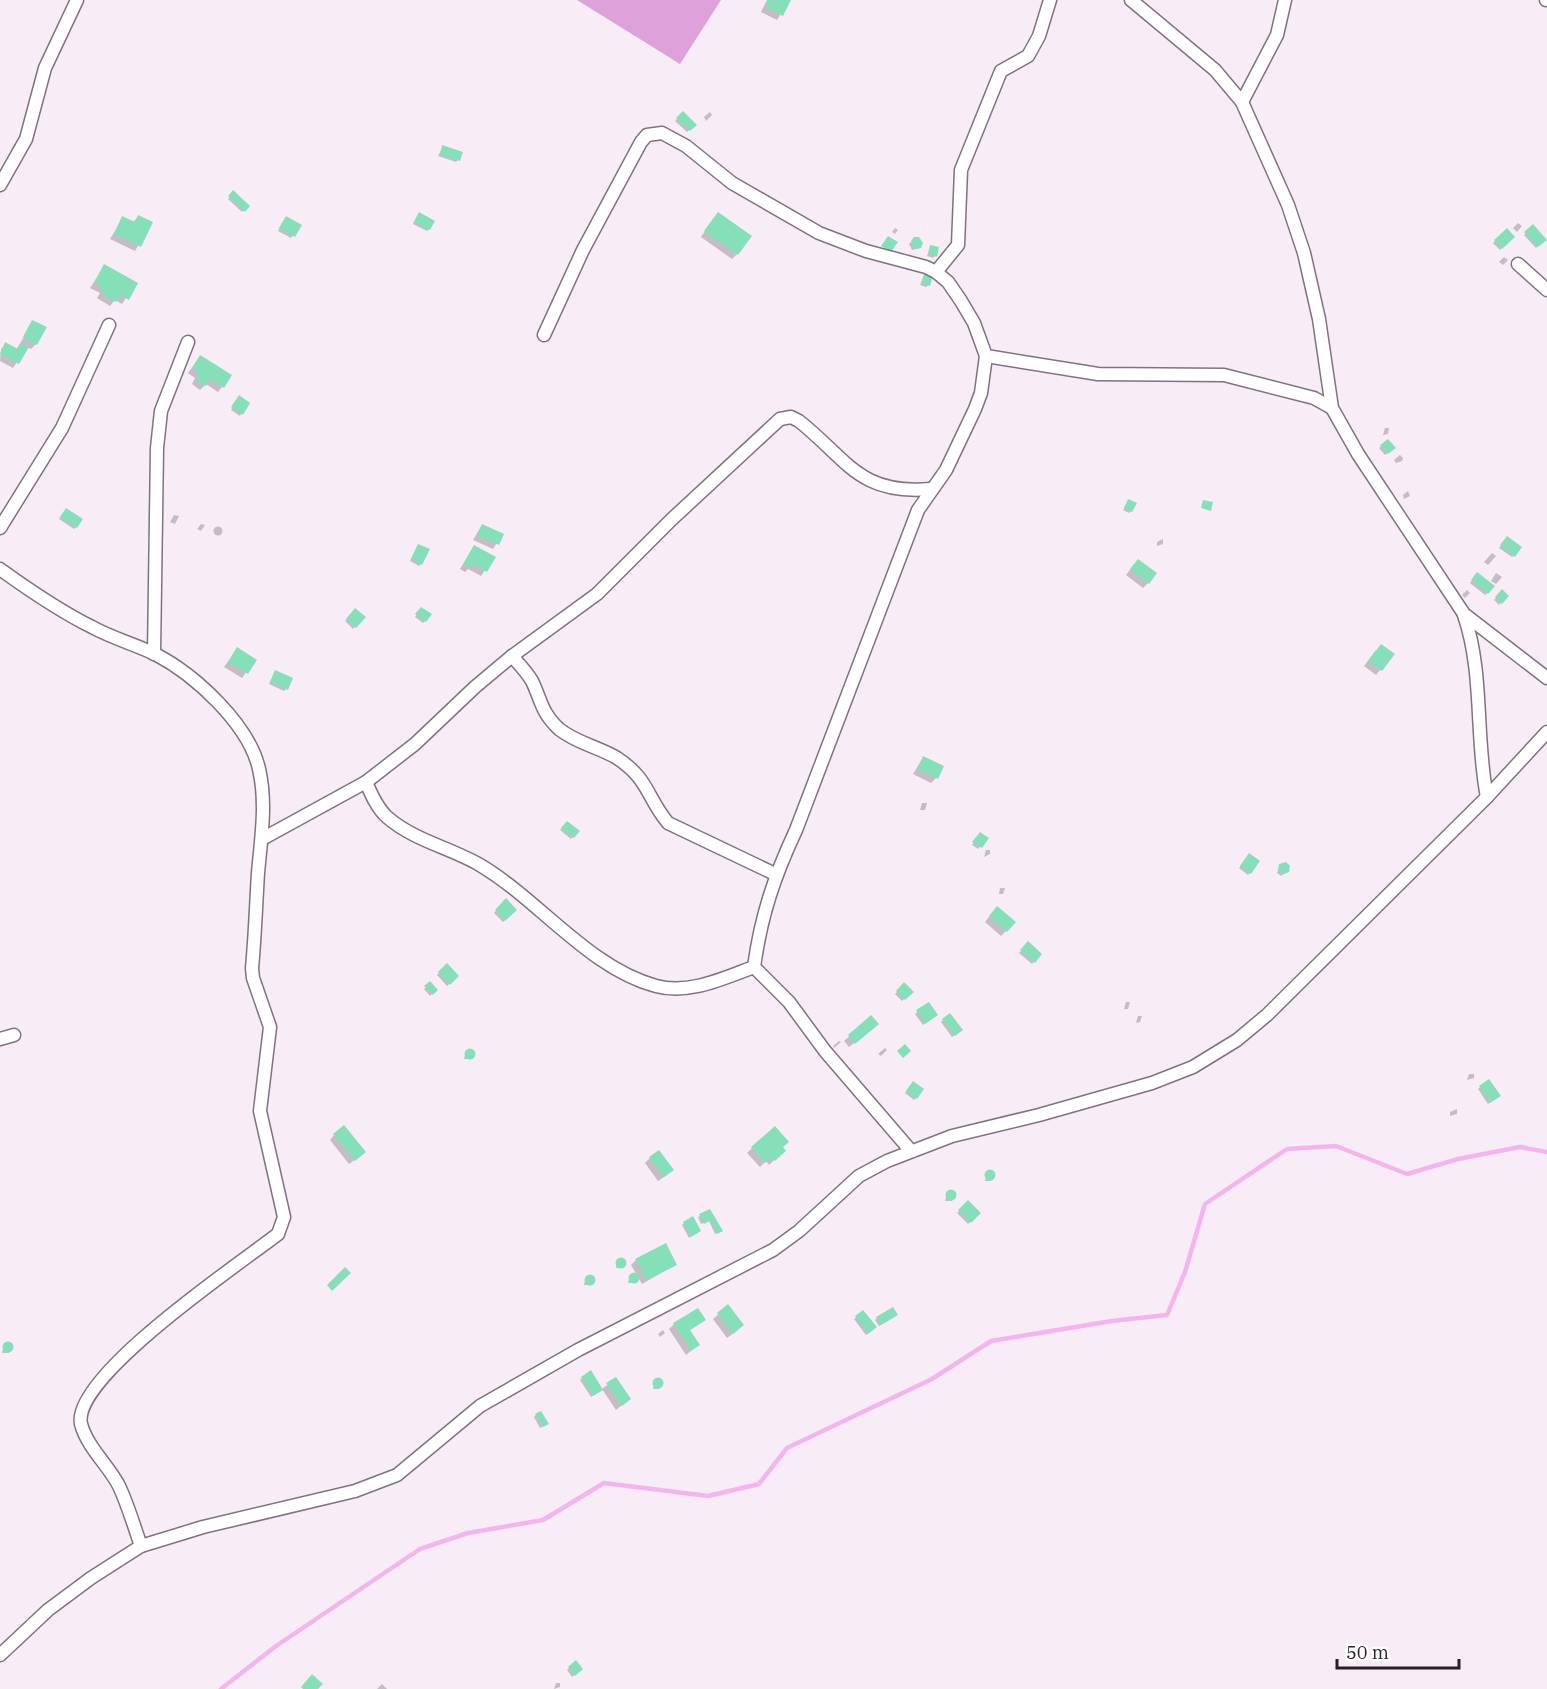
<svg xmlns="http://www.w3.org/2000/svg" width="1547" height="1689" viewBox="0 0 1547 1689" font-family="'IBM Plex Serif',serif">
<style>
.forest{fill:#dfa1da}
.shadow{fill:#0003}
.lines{fill:none;stroke-linecap:round;stroke-linejoin:round}
.stream{stroke:#f4b5ef;stroke-width:4.5}
.building{fill:#85e0ba}
.street-casing{stroke:#7e747d;stroke-width:15}
.street{stroke:#fff;stroke-width:12}
</style>
<rect width="100%" height="100%" fill="#f8ecf7"/>
<path class="forest" d="M577,0H721L680,64Z"/>
<g class="shadow">
<path d="M767,0H790L777,20L761,12Z"/>
<path d="M710,112L712,115L706,121L704,117Z"/>
<path d="M683,113L695,125L687,132L675,121Z"/>
<path d="M443,147L458,160L456,162L438,156Z"/>
<path d="M234,192L248,206L242,212L228,199Z"/>
<path d="M417,216L429,229L427,231L413,224Z"/>
<path d="M138,217L151,223L135,251L110,239L123,218L133,222Z"/>
<path d="M713,219L737,254L732,259L701,237Z"/>
<path d="M284,220L300,226L291,238L278,231Z"/>
<path d="M1518,223L1522,226L1517,232L1513,228Z"/>
<path d="M1533,226L1545,240L1536,248L1524,235Z"/>
<path d="M895,228L898,230L895,234L892,232Z"/>
<path d="M1507,230L1513,237L1500,250L1493,243Z"/>
<path d="M911,242L920,248L912,250L909,244Z"/>
<path d="M931,246L935,256L933,258L927,256Z"/>
<path d="M1504,257L1508,260L1503,265L1499,262Z"/>
<path d="M105,265L136,283L122,304L115,300L110,306L97,298L100,293L90,288Z"/>
<path d="M924,276L929,285L926,287L920,285Z"/>
<path d="M33,322L36,344L31,349L27,347L13,368L0,361L1,349L6,344L16,350Z"/>
<path d="M200,357L222,387L218,392L206,384L200,390L192,384L195,378L188,373Z"/>
<path d="M237,399L241,414L240,416L231,410Z"/>
<path d="M1385,428H1389L1388,434L1383,435Z"/>
<path d="M1387,441L1394,448L1385,455L1379,448Z"/>
<path d="M1400,455L1403,458L1402,461L1396,463L1394,460Z"/>
<path d="M1408,491L1410,496L1404,499L1403,495Z"/>
<path d="M1128,501L1131,511L1129,513L1123,510Z"/>
<path d="M64,512L76,527L74,529L59,519Z"/>
<path d="M174,515L179,516L175,524L170,522Z"/>
<path d="M201,524L205,525L201,531L197,529Z"/>
<path d="M482,525L502,535L493,549L473,540Z"/>
<circle cx="218" cy="531" r="4.5"/>
<path d="M1163,539V544L1157,546V542Z"/>
<path d="M1505,540L1514,556L1512,557L1499,548Z"/>
<path d="M417,547L421,564L419,566L410,561Z"/>
<path d="M474,547L493,558L481,576L468,569L465,572L460,569Z"/>
<path d="M1492,553L1496,556L1488,565L1484,562Z"/>
<path d="M1133,566L1148,583L1143,588L1126,575Z"/>
<path d="M1496,573L1502,577L1496,584L1491,581Z"/>
<path d="M1477,574L1493,587L1485,595L1470,583Z"/>
<path d="M1467,590L1470,593L1465,598L1462,595Z"/>
<path d="M1502,591L1507,596L1499,605L1494,600Z"/>
<path d="M421,609L425,621L423,623L415,617Z"/>
<path d="M355,610L364,617L353,629L345,621Z"/>
<path d="M237,649L255,660L242,678L224,667Z"/>
<path d="M1376,650L1393,654L1376,675L1364,666Z"/>
<path d="M274,674L286,689L284,691L269,684Z"/>
<path d="M923,758L936,778L931,783L913,774Z"/>
<path d="M922,803H927L925,810H920Z"/>
<path d="M567,823L578,832L571,839L560,830Z"/>
<path d="M978,836L987,838L978,849L972,845Z"/>
<path d="M986,850H990V854L984,857Z"/>
<path d="M1247,857L1250,873L1248,875L1239,868Z"/>
<path d="M1280,865L1285,873L1281,876L1277,873Z"/>
<path d="M1000,888H1005L1003,894H999Z"/>
<path d="M506,901L515,910L503,922L494,913Z"/>
<path d="M992,913L1006,931L1001,936L985,922Z"/>
<path d="M1028,943L1040,954L1032,964L1019,953Z"/>
<path d="M447,965L457,976L447,986L437,975Z"/>
<path d="M430,983L436,990L430,996L424,989Z"/>
<path d="M904,985L911,992L902,1001L895,994Z"/>
<path d="M1126,1002H1130L1128,1009H1124Z"/>
<path d="M928,1004L934,1017L923,1025L915,1014Z"/>
<path d="M1138,1016H1142L1140,1022L1136,1023Z"/>
<path d="M871,1017L872,1029L849,1047L844,1041Z"/>
<path d="M943,1020L959,1032L952,1037L941,1022Z"/>
<path d="M839,1041L841,1042L834,1048L833,1046Z"/>
<path d="M885,1048L887,1050L881,1056L878,1054Z"/>
<path d="M466,1051H472L470,1059H464Z"/>
<path d="M1469,1074H1474V1078L1467,1080Z"/>
<path d="M1489,1081L1497,1098L1488,1104L1478,1089Z"/>
<path d="M911,1085L916,1098L914,1100L905,1093Z"/>
<path d="M1457,1109V1114L1450,1116V1112Z"/>
<path d="M334,1135L359,1157L349,1164L330,1140Z"/>
<path d="M752,1148H781L784,1151L769,1165L766,1161L760,1167L747,1153Z"/>
<path d="M650,1158L667,1175L658,1181L645,1163Z"/>
<path d="M987,1173H993L991,1181H985Z"/>
<path d="M947,1193H953L952,1201H945Z"/>
<path d="M968,1202L979,1213L968,1224L957,1213Z"/>
<path d="M710,1211L719,1232L715,1234L709,1221L701,1224L698,1217Z"/>
<path d="M684,1223L699,1231L689,1238L682,1225Z"/>
<path d="M618,1260H624L622,1268H616Z"/>
<path d="M636,1260L675,1265L642,1284L631,1265Z"/>
<path d="M630,1275H636L634,1283H628Z"/>
<path d="M586,1277H592L590,1285H584Z"/>
<path d="M728,1306L738,1330L727,1338L713,1319Z"/>
<path d="M863,1312L873,1329L866,1335L854,1319Z"/>
<path d="M894,1317L879,1326L875,1320L877,1318Z"/>
<path d="M704,1320L689,1331L698,1345L686,1355L669,1329L674,1324Z"/>
<path d="M663,1330L665,1333L660,1337L658,1334Z"/>
<path d="M4,1345H10L9,1353H2Z"/>
<path d="M582,1378L599,1392L591,1397L580,1380Z"/>
<path d="M655,1381H661L659,1389H653Z"/>
<path d="M607,1385L629,1399L616,1410L602,1389Z"/>
<path d="M536,1415L545,1425L540,1428L534,1417Z"/>
<path d="M576,1662L581,1669L572,1677L567,1670Z"/>
<path d="M556,1683H560V1687L554,1689Z"/>
<path d="M382,1684L387,1689H377Z"/>
</g>
<g class="lines">
<path class="stream" d="M221,1689L276,1646L420,1549L468,1533L543,1520L604,1483L708,1496L759,1484L787,1448L932,1379L991,1341L1112,1321L1167,1315L1185,1272L1205,1204L1287,1149L1336,1146L1407,1174L1458,1159L1520,1147L1547,1152"/>
</g>
<g class="building">
<path d="M768,0H791L783,16L765,7Z"/>
<path d="M683,111L697,125L690,131L676,118Z"/>
<path d="M442,145L463,152L460,161L440,155Z"/>
<path d="M233,190L250,206L245,212L228,196Z"/>
<path d="M419,212L435,221L430,230L414,222Z"/>
<path d="M718,212L752,236L738,255L704,231Z"/>
<path d="M138,215L153,222L141,247L114,234L122,216L135,222Z"/>
<path d="M286,216L302,225L295,237L279,228Z"/>
<path d="M1533,224L1547,240L1538,247L1524,232Z"/>
<path d="M1507,228L1515,237L1502,249L1494,240Z"/>
<path d="M888,236L898,242L891,252L881,246Z"/>
<path d="M914,237H919L923,243L921,248L914,249L911,241Z"/>
<path d="M930,245L939,247L937,257L928,254Z"/>
<path d="M104,264L138,283L129,300L120,295L116,302L100,293L103,288L94,283Z"/>
<path d="M924,274L933,276L930,286L921,283Z"/>
<path d="M32,320L47,327L37,345L23,337Z"/>
<path d="M5,342L18,349L21,343L29,347L19,364L0,354Z"/>
<path d="M200,355L232,375L224,388L210,379L206,386L195,379L199,373L192,368Z"/>
<path d="M239,395L250,403L243,415L231,407Z"/>
<path d="M1388,439L1396,448L1388,454L1380,445Z"/>
<path d="M1128,499L1137,503L1132,512L1124,508Z"/>
<path d="M1203,500L1213,502L1211,511L1201,508Z"/>
<path d="M66,508L83,519L77,528L60,517Z"/>
<path d="M482,524L504,534L499,545L477,535Z"/>
<path d="M1507,536L1522,547L1515,557L1500,545Z"/>
<path d="M418,544L430,549L422,565L411,559Z"/>
<path d="M474,545L496,557L487,572L473,564L471,568L463,564Z"/>
<path d="M1138,559L1157,573L1149,584L1130,569Z"/>
<path d="M1477,572L1495,586L1488,594L1471,580Z"/>
<path d="M1502,589L1509,596L1502,604L1495,597Z"/>
<path d="M421,607L432,614L426,622L415,614Z"/>
<path d="M355,608L366,617L356,628L346,619Z"/>
<path d="M1381,644L1395,654L1382,671L1368,661Z"/>
<path d="M237,647L257,660L248,674L228,662Z"/>
<path d="M275,670L293,678L288,690L270,682Z"/>
<path d="M923,756L944,766L938,779L917,769Z"/>
<path d="M567,821L580,831L574,838L561,828Z"/>
<path d="M980,832L989,838L982,848L972,842Z"/>
<path d="M1249,853L1260,861L1251,874L1240,866Z"/>
<path d="M1286,862L1290,866L1289,872L1284,874L1278,871L1279,864Z"/>
<path d="M506,898L517,910L505,921L495,910Z"/>
<path d="M997,906L1016,922L1007,932L989,916Z"/>
<path d="M1028,941L1042,954L1035,963L1020,950Z"/>
<path d="M447,963L459,976L450,985L438,972Z"/>
<path d="M430,981L438,990L433,995L424,986Z"/>
<path d="M904,982L914,992L905,1000L896,991Z"/>
<path d="M929,1002L938,1015L925,1024L916,1010Z"/>
<path d="M950,1013L963,1030L955,1036L942,1019Z"/>
<path d="M871,1015L879,1024L855,1044L848,1035Z"/>
<path d="M905,1044L911,1051L903,1058L897,1051Z"/>
<circle cx="470" cy="1054" r="5.5"/>
<path d="M1489,1079L1501,1096L1490,1103L1479,1086Z"/>
<path d="M913,1081L924,1089L917,1099L906,1091Z"/>
<path d="M344,1125L366,1152L355,1161L333,1134Z"/>
<path d="M775,1126L789,1142L783,1147L786,1151L775,1161L772,1157L765,1163L751,1147Z"/>
<path d="M659,1150L674,1170L664,1177L649,1157Z"/>
<circle cx="990" cy="1175" r="5.5"/>
<circle cx="951" cy="1195" r="5.5"/>
<path d="M968,1200L981,1213L971,1223L958,1210Z"/>
<path d="M710,1209L723,1231L717,1234L711,1220L704,1224L699,1214Z"/>
<path d="M693,1216L701,1231L691,1237L683,1222Z"/>
<path d="M666,1243L677,1265L647,1280L635,1259Z"/>
<circle cx="621" cy="1263" r="5.5"/>
<path d="M345,1267L351,1273L332,1291L327,1285Z"/>
<circle cx="634" cy="1278" r="5.5"/>
<circle cx="590" cy="1280" r="5.5"/>
<path d="M728,1304L744,1325L733,1334L717,1313Z"/>
<path d="M893,1307L898,1315L881,1325L876,1317Z"/>
<path d="M698,1308L706,1320L690,1330L700,1345L691,1351L673,1323Z"/>
<path d="M863,1310L877,1327L868,1334L855,1316Z"/>
<circle cx="8" cy="1347" r="5.5"/>
<path d="M591,1370L603,1390L593,1396L581,1377Z"/>
<path d="M616,1377L631,1399L622,1406L606,1383Z"/>
<circle cx="658" cy="1383" r="5.5"/>
<path d="M541,1411L549,1424L543,1427L535,1414Z"/>
<path d="M576,1660L583,1669L575,1676L568,1667Z"/>
<path d="M312,1674L323,1684L318,1689H303L301,1687Z"/>
</g>
<g class="lines">
<defs>
<g id="street">
<path d="M1131,0L1215,70L1242,102L1288,205L1304,253L1319,319L1332,408L1358,454L1464,614L1547,678"/>
<path d="M1546,0H1547"/>
<path d="M1242,102L1277,35L1285,0"/>
<path d="M0,185L26,139L45,68L77,0"/>
<path d="M1518,264L1547,290"/>
<path d="M936,272L958,245L961,170L1001,71L1028,56L1039,36L1050,0"/>
<path d="M544,335L583,250L641,142L647,135L662,133L686,146L732,183L819,233L866,251L926,267L936,272L948,282L961,301L974,323L986,356L981,393L975,409L946,470L918,510L796,830C774,877 761,916 754,967L789,1002L825,1051L911,1151"/>
<path d="M986,356L1098,374L1224,375L1314,398L1332,408"/>
<path d="M0,528L62,428L109,325"/>
<path d="M0,569C29,590 60,611 92,627C112,638 134,644 155,654C194,674 249,724 259,769C267,803 261,839 258,873C256,905 255,937 252,968L253,978L270,1027L260,1111L284,1217L278,1234C242,1262 71,1377 81,1424C87,1447 109,1466 119,1486C128,1505 134,1526 141,1546"/>
<path d="M1464,615C1484,673 1475,737 1487,797"/>
<path d="M154,654L157,448L161,411L188,342"/>
<path d="M512,656C519,664 527,672 532,681C542,702 541,712 559,729C576,743 599,747 617,758C649,779 647,798 668,823L775,874"/>
<path d="M366,782L415,744L475,687L512,656L597,594L671,520L780,419L791,417L799,421C848,460 859,495 930,489"/>
<path d="M262,839L366,782C371,794 377,808 387,817C413,840 451,848 480,865C539,900 589,968 656,986C689,995 724,978 754,967"/>
<path d="M0,1039L14,1035"/>
<path d="M0,1655L48,1610L91,1578L141,1546L203,1527L355,1491L397,1475L480,1406L578,1350L773,1250L799,1231L859,1176L887,1161L952,1136L1039,1115L1152,1083L1193,1067L1237,1040L1267,1015L1487,797L1547,732"/>
</g>
</defs>
<use href="#street" class="street-casing"/>
<use href="#street" class="street"/>
</g>
<path d="M1337 1659v9h122v-9" fill="none" stroke="#252125" stroke-width="3"/>
<text x="1346" y="1659" font-size="18" fill="#252125" stroke="#fefefe" stroke-width="4.5" paint-order="stroke">50 m</text>
</svg>
